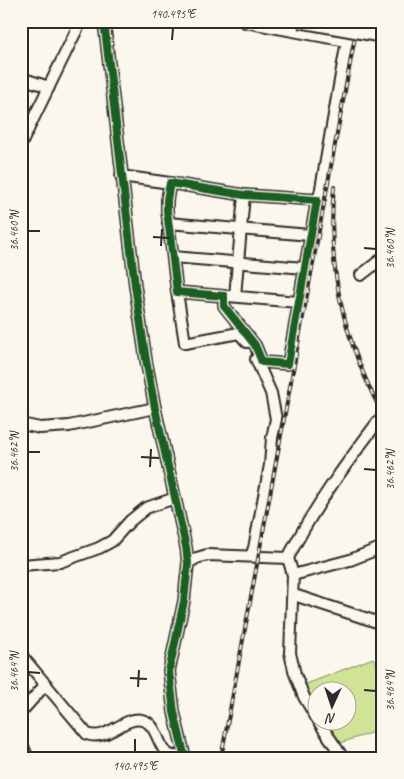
<svg xmlns="http://www.w3.org/2000/svg" width="404" height="779" viewBox="0 0 404 779" font-family="Caveat,sans-serif">
<style>
.green{fill:#d1e397;stroke:#7e8761}
.lines{fill:none;stroke-linecap:round;stroke-linejoin:round}
.minor-casing{stroke:#2b2b2b;stroke-width:14}
.major-casing{stroke:#2b2b2b;stroke-width:16}
.minor{stroke:#fbf7ec;stroke-width:10}
.major{stroke:#fbf7ec;stroke-width:12}
.rail-casing{stroke:#2b2b2b;stroke-width:4}
.rail{stroke:#fbf7ec;stroke-width:2;stroke-dasharray:5.5;stroke-linecap:butt}
.major-bridge-casing{stroke:#2b2b2b;stroke-width:16;stroke-linecap:butt}
.major-bridge{stroke:#fbf7ec;stroke-width:12}
.cycleway-casing{stroke:#fbf7ec;stroke-width:11}
.cycleway{stroke:#1b5e20;stroke-width:8}
.ticks{fill:none;stroke:#2b2b2b;stroke-width:2}
.neatline{fill:none;stroke:#2b2b2b;stroke-width:2}
.ticks-label{font-size:12px;text-anchor:middle;fill:#2b2b2b}
</style>
<rect width="100%" height="100%" fill="#fbf7ec"/>
<filter id="ink" filterUnits="userSpaceOnUse"><feTurbulence type="fractalNoise" baseFrequency=".02" numOctaves="2"/><feDisplacementMap in="SourceGraphic" scale="10" xChannelSelector="R" yChannelSelector="G"/><feConvolveMatrix kernelMatrix="1 2 1 2 8 2 1 2 1" color-interpolation-filters="sRGB"/></filter>
<g filter="url(#ink)">
<path class="green" d="M373,658L383,676V729L337,744L324,722H346V692H316V707L304,685Z"/>
<g class="lines">
<defs>
<g id="minor">
<path d="M104,21L135,286L146,360L155,408L186,547L188,563L184,601L169,671L174,712L185,758"/>
<path d="M21,78L49,87"/>
<path d="M21,144L81,21"/>
<path d="M121,176L170,183"/>
<path d="M170,183L244,195L317,200L288,364L262,362L255,345L224,306V296L177,292L167,211V200Z"/>
<path d="M317,200L320,194L348,35"/>
<path d="M168,223L310,235"/>
<path d="M173,257L304,268"/>
<path d="M361,275L383,258"/>
<path d="M177,292L185,343L239,333L247,342"/>
<path d="M228,296L298,302"/>
<path d="M235,296L244,195"/>
<path d="M21,424L40,428L69,426L155,408"/>
<path d="M251,556L254,548L270,465L272,438L276,419L271,393L256,359"/>
<path d="M188,563L197,558L207,555L288,558"/>
<path d="M21,565L60,562L99,548L112,541L130,521L146,508L175,498"/>
<path d="M293,575L350,560L383,547"/>
<path d="M294,595L383,624"/>
<path d="M21,655L87,734C108,742 123,716 142,720C158,724 157,746 168,754C172,757 179,756 183,756"/>
<path d="M21,712L46,684"/>
<path d="M316,717L304,697L295,674L290,653L293,575L288,558C314,507 345,465 380,419"/>
<path d="M319,722L343,758"/>
<path d="M21,742L28,758"/>
</g>
<g id="major">
<path d="M245,21L347,40"/>
<path d="M347,21L350,22"/>
</g>
</defs>
<use href="#minor" class="minor-casing"/>
<use href="#major" class="major-casing"/>
<use href="#minor" class="minor"/>
<use href="#major" class="major"/>
<defs>
<g id="rail">
<path d="M334,187C326,269 345,343 383,415"/>
<path d="M221,758L358,21"/>
</g>
</defs>
<use href="#rail" class="rail-casing"/>
<use href="#rail" class="rail"/>
<defs>
<path id="major-bridge" d="M299,21L383,36"/>
</defs>
<use href="#major-bridge" class="major-bridge-casing"/>
<use href="#major-bridge" class="major-bridge"/>
<defs>
<g id="cycleway">
<path d="M104,21L135,286L146,360L155,408L186,547L188,563L184,601L169,671L174,712L185,758"/>
<path d="M170,183L244,195L317,200L288,364L262,362L255,345L224,306V296L177,292L167,211V200Z"/>
</g>
</defs>
<use href="#cycleway" class="cycleway-casing"/>
<use href="#cycleway" class="cycleway"/>
</g>
</g>
<path class="ticks" d="M172,40L173,28M28,231H40M153,237L170,238M161,246L162,229M364,248L376,249M28,452H40M141,457L159,458M150,467L151,449M364,469L376,470M28,672L40,673M130,678L147,679M138,687L139,670M364,690L376,691M135,752V739"/>
<rect width="404" height="779" fill="none" stroke="#fbf7ec" stroke-width="55"/>
<g transform="translate(332 706) rotate(183)"><circle r="24" fill="#fbf7ec" stroke="#a8a59f"/>
<path d="M0-4L9 19L0 12L-9 19Z" fill="#2b2b2b"/>
<text y="-8" font-size="14" font-weight="bold" text-anchor="middle" fill="#2b2b2b">N</text>
</g>
<rect x="28" y="28" width="348" height="724" class="neatline"/>
<g class="ticks-label">
<text x="173" y="18">140.495°E</text>
<text transform="translate(14 231) rotate(-90)" y="4">36.460°N</text>
<text transform="translate(390 249) rotate(-90)" y="4">36.460°N</text>
<text transform="translate(14 452) rotate(-90)" y="4">36.462°N</text>
<text transform="translate(390 470) rotate(-90)" y="4">36.462°N</text>
<text transform="translate(14 672) rotate(-90)" y="4">36.464°N</text>
<text transform="translate(390 691) rotate(-90)" y="4">36.464°N</text>
<text x="135" y="770">140.495°E</text>
</g>
</svg>
